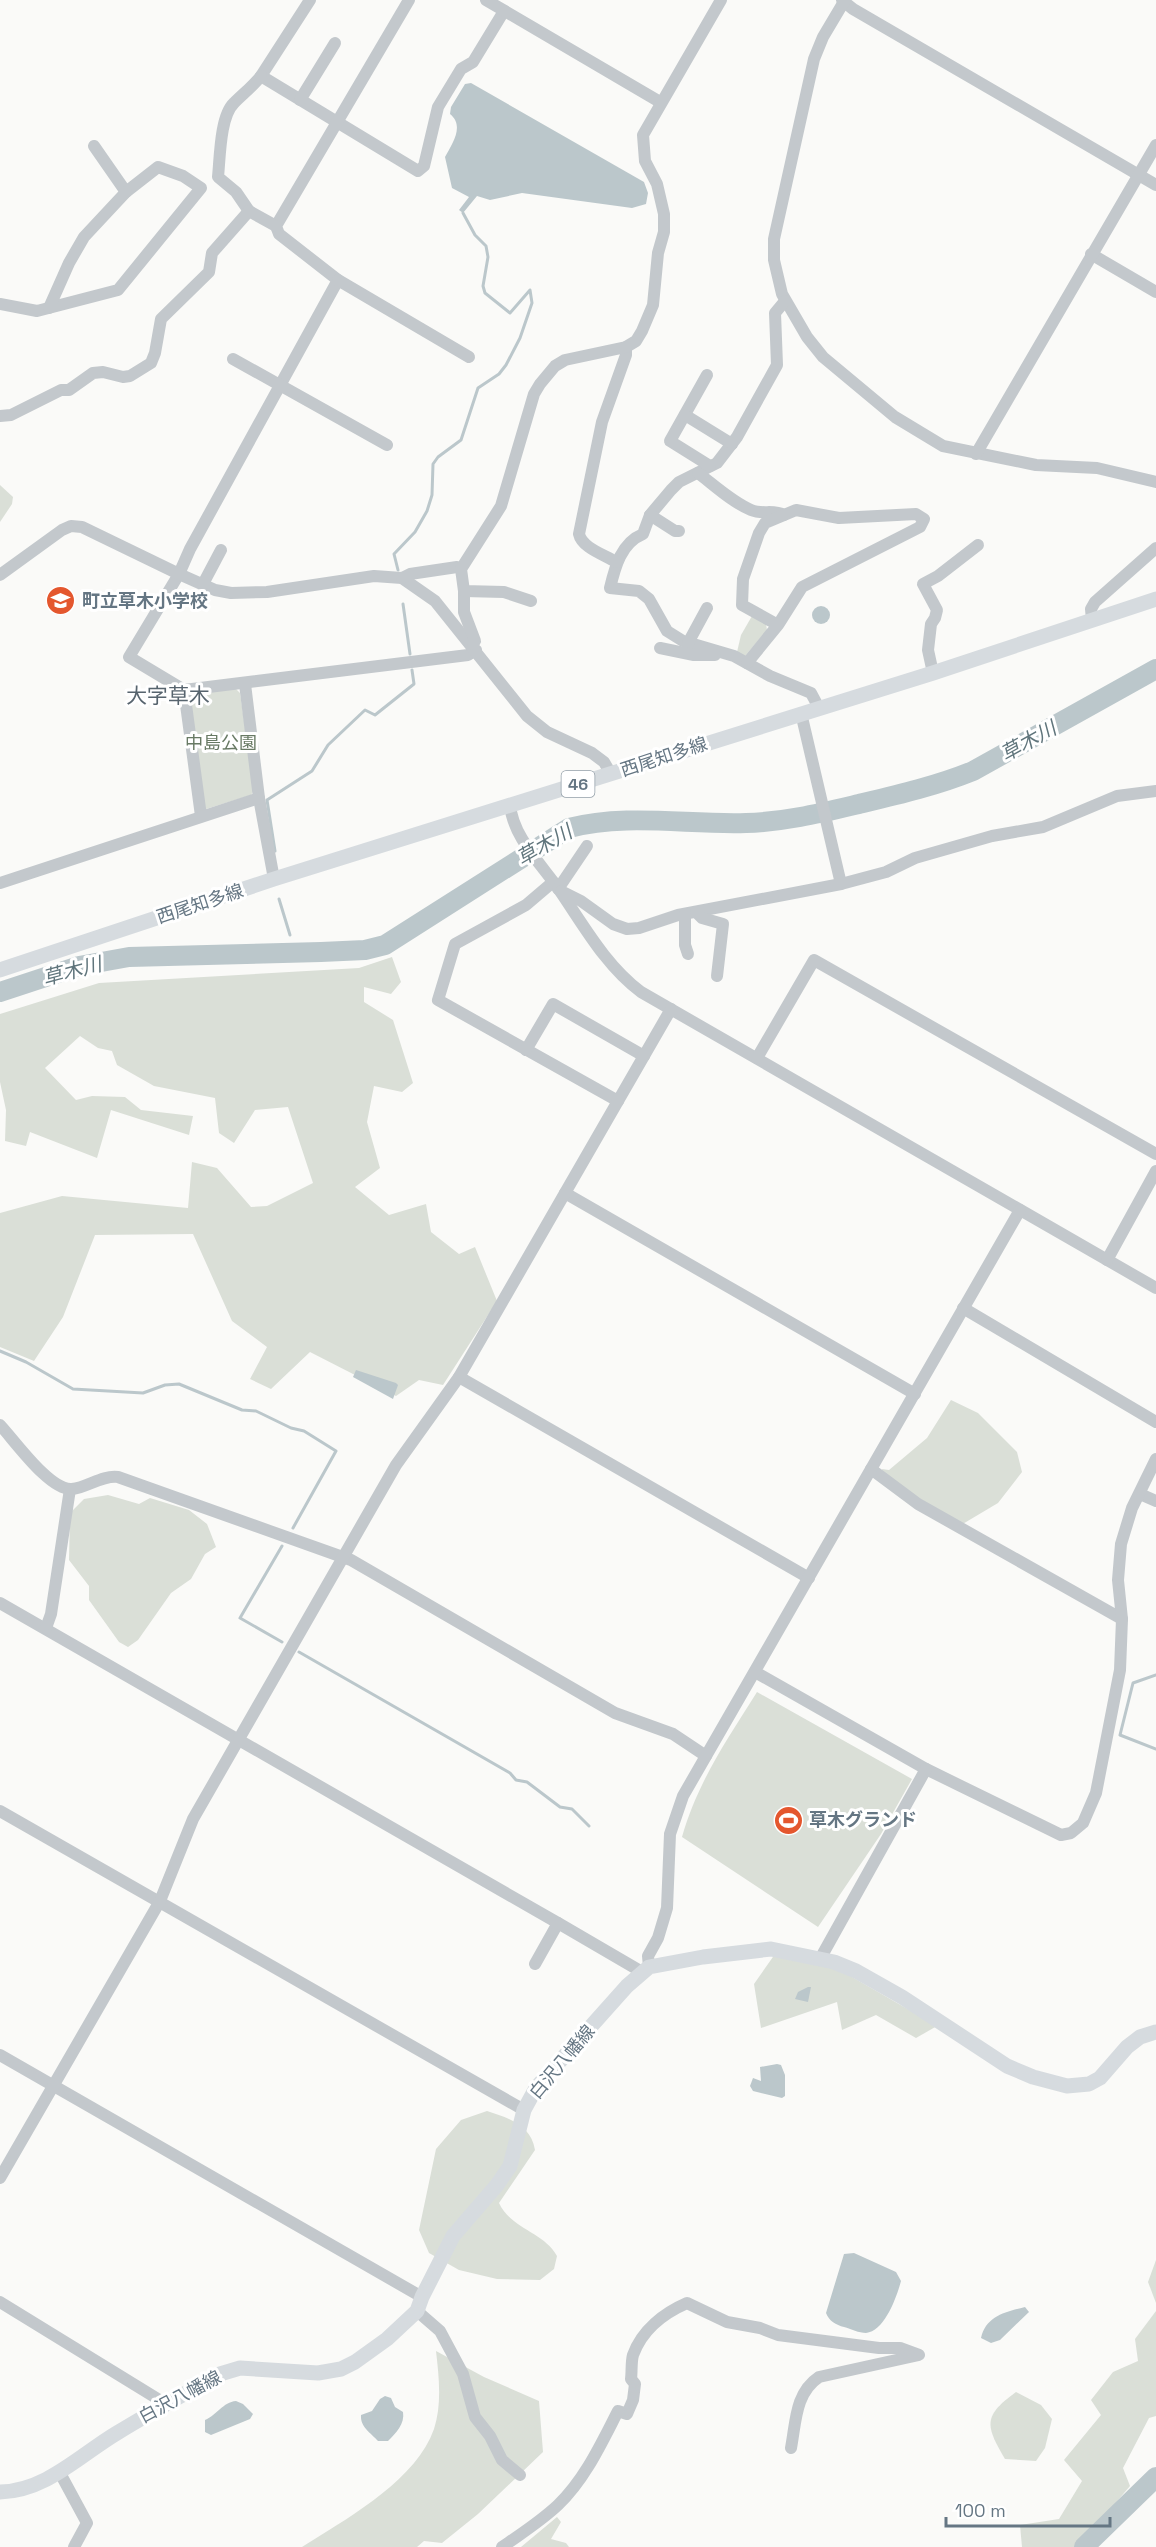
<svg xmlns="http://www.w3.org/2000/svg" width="1156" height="2547" viewBox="0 0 1156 2547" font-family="'Space Grotesk','Noto Sans JP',sans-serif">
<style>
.green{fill:#dadfd7}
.water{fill:#bbc7cb}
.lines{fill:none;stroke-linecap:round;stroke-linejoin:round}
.stream{stroke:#bbc7cb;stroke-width:3}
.river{stroke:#bbc7cb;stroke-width:20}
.minor{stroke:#c3c8cc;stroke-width:12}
.major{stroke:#d6dbdf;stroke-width:15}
.labels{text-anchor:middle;stroke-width:6;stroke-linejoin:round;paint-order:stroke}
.shield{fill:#fff;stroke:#939fa8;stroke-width:1.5}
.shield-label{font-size:16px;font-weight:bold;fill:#657683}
.poi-label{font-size:18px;font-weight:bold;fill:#657683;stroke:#fff;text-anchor:start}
.park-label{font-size:18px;fill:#687a64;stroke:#fff}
.street-label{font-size:18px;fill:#657683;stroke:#fff}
.water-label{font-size:20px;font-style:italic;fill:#60757c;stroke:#fff}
.quarter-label{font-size:21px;fill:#57646e;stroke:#fff}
</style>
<rect width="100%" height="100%" fill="#fafaf8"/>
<g class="green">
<path d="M0,485L13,497L12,504L0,522Z"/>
<path d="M752,616L766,624L767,630L745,656L737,652L741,635Z"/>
<path d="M235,688L240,693L254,790L251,795L203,810L188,695Z"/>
<path d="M392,957L401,982L391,994L364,987V1002L393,1020L413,1083L402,1092L374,1086L367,1122L380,1168L355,1187L389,1215L426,1204L431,1232L459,1254L475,1247L497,1301L443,1385L419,1380L396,1396L310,1352L271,1389L250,1379L267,1347L232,1321L193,1234L95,1235L63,1317L34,1361L0,1347V1213L62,1196L188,1208L192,1162L217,1168L251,1207L267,1206L313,1183L288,1107L255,1110L234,1143L219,1133L215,1098L154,1086L117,1065L112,1051L98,1048L80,1036L45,1068L76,1100L92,1096L125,1097L141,1110L193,1116L189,1135L111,1110L97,1158L30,1132L26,1146L5,1141L6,1110L0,1082V1014L99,983L359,968Z"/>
<path d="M951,1400L978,1413L1017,1452L1022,1472L998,1503L961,1525L883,1475L882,1469L889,1470L927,1438Z"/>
<path d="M108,1495L139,1504L150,1498L189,1510L207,1524L216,1547L205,1554L191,1579L171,1593L138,1640L128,1647L119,1642L89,1600V1586L69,1560L70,1513L84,1499Z"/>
<path d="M757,1692L912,1779L881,1834L818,1927L682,1837C698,1781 727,1740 757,1692Z"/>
<path d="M775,1954L833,1966L937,2026L916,2038L876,2015L842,2030L837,2002L761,2028L754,1984Z"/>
<path d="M487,2111C509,2118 531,2125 535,2150L499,2203C511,2229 544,2232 557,2256L554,2269L540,2280L497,2279L459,2270L429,2253L419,2230L436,2149L461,2120Z"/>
<path d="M1156,2260V2303L1148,2282Z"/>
<path d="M1156,2311V2416L1149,2418L1123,2468L1130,2486L1078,2547H1022L1020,2525L1059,2519L1082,2481L1064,2460L1101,2415L1091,2400L1113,2372L1138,2361L1135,2339Z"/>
<path d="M436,2351L484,2377L539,2401L543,2452L478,2514L442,2543L424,2541L417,2547H302C346,2519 416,2481 434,2429C442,2404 439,2377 436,2351Z"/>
<path d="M1016,2392L1041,2405L1052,2419L1045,2448L1036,2461L1005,2459C985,2425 983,2416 1016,2392Z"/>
<path d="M557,2517L561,2522L551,2539L566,2543L569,2547H521Z"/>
</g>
<g class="water">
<path d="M471,83L644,182L648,193L646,204L632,208L522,193L490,200L477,196L463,213L459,210L469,197L452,188L445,157C452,144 465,126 450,114L451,107L465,84Z"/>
<circle cx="821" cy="615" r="9"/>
<path d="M356,1370L396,1383L398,1385L393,1399L353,1377Z"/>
<path d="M808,1987H811L808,2002L795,1999L798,1992Z"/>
<path d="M777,2064L781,2065L785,2075V2096L782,2098L753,2091L750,2086L753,2078L761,2081L760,2067Z"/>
<path d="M854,2253L896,2272L901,2281C897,2296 885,2331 866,2333C859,2333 851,2329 844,2327C836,2325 829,2321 826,2313L844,2254Z"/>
<path d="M1025,2307L1029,2312L1000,2340L991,2343L981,2338C986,2316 1005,2312 1025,2307Z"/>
<path d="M385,2396L391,2398L395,2407L403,2412C405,2424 396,2433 388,2441H378C371,2433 360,2427 361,2415L372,2411L380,2399Z"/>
<path d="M236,2401L243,2404L253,2414L250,2419L211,2435L205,2432V2420C217,2415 223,2402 236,2401Z"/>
</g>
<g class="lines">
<g class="stream">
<path d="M398,570L394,554L415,532L427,511L432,495L433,464L438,457L461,440L478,388L499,374L506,365L520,338L532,303L530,290L510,313L485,293L483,286L488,257L486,246L475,235L463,213"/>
<path d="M403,604L410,654"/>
<path d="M275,851L267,800L312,771L328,745L365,710L375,715L414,684L412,670"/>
<path d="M279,899L290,935"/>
<path d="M0,1351L26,1362L73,1389L143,1393L165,1385L179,1384L242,1410L256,1411L291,1428L304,1431L336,1451L293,1528"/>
<path d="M282,1642L240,1618L282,1546"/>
<path d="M299,1652L510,1773L516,1780L527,1782L560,1807L572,1809L589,1826"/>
<path d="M1156,1675L1133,1683L1120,1735L1156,1749"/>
</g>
<g class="river">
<path d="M0,992L79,966L129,957L321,952L365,950L385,945L569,828C627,813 687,825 746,823C785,822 821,813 859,804C897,795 936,786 973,771L1156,669"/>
<path d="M1084,2547L1156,2477"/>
</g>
<g class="minor">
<path d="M310,0L261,76L418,171L424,166L438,107L461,69L473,62L504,11"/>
<path d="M409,0L276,226L279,234L338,280L190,549L179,574L129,657L184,690L468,655L476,650"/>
<path d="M486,0L660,102"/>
<path d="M842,0L853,9L1156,185"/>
<path d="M845,0L823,37L814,59L774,239V260L782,294L807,337L823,357L895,417L943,446L1036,465L1097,468L1156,482"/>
<path d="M300,100L335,43"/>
<path d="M249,211L236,192L218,177C220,158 220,116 234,103C243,94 253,86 261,76"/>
<path d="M1091,254L1156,292"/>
<path d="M338,280L469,357"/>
<path d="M785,301L775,313L777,365L737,437L717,463L679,482L671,490L650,515L643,534C621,543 615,567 610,588L639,591L649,599L667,631L683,641L734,656L770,676L811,693L819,708"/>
<path d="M0,304L37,311L118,290L201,188L183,176L158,167L126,192L94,146"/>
<path d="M49,308L69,263L84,237L126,192"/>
<path d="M233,359L387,445"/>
<path d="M707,375L670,441L710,466"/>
<path d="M685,415L732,444"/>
<path d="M0,416L11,415L61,390H69L93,373L103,372L123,377L130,376L151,363L155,353L161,319L209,272L212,253L249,211L276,226"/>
<path d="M976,454L1156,145"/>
<path d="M698,473C714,485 732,502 751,510C763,515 773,509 784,515"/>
<path d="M650,515L675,531H679"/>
<path d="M616,562C605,555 582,548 579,534L602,422L626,355V347"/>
<path d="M0,575L62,530L71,526L82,527L179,574L215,590L231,593L267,592L374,576L402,578L435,601L527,716L547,732L592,753L604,762L611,774"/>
<path d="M402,578L410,574L457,567L461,569"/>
<path d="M203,584L221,550"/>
<path d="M464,591V612L475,641L473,644"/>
<path d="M531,601L504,592L464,591L461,569L501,506L534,394L540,384L555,366L565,360L626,347L636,341L642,331L653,305L658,253L664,232V214L657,184L645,161L643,135L721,0"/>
<path d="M1092,620L1091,609L1095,602L1156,548"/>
<path d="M688,643L707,608"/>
<path d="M660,648L694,655H715"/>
<path d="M747,663L778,625L802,587L920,527L924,519L916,514L839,518L796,510L765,523L759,533L743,579L742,605L778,625"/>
<path d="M933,673L928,650L931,624L935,618L937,610L923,584L938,576L978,545"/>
<path d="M245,684L259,798L274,879"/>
<path d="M184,690L201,816"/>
<path d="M801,713L841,884"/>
<path d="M510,804C512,836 542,865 560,891C584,926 606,966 641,992L1156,1288"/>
<path d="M553,882L526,905L455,944L438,1000L618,1101"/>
<path d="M0,883L259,798"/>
<path d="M558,889L587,846"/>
<path d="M561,891L581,901L613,924L627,929L639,928L678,915L841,884L886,872L915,858L992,836L1043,827L1117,796L1156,791"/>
<path d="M696,912L702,918L723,924L717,976"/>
<path d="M685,914V945L688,954"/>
<path d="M526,1050L553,1004L644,1056"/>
<path d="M757,1058L814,960L1156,1154"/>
<path d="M565,1193L915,1394"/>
<path d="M1107,1260L1156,1171"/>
<path d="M963,1308L1156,1422"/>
<path d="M459,1377L809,1578"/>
<path d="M0,1425C15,1441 50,1491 72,1489C88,1487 102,1475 118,1477L351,1560L615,1713L673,1734L706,1756"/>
<path d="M871,1469L918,1504L1122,1619"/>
<path d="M1140,1494L1156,1501"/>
<path d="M0,1603L558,1923L535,1964"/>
<path d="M46,1628L51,1614L70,1489"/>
<path d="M755,1672L926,1769L1061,1835L1071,1833L1083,1823L1096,1793L1120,1670L1122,1619L1118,1580L1121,1544L1132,1508L1156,1459"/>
<path d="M0,1811L524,2110"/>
<path d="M558,1923L642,1972"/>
<path d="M820,1959L926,1769"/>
<path d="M649,1967L648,1956L658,1938L667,1908L670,1834L683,1796L1020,1210"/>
<path d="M0,2055L422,2297"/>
<path d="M0,2178L160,1901L193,1819L396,1465L459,1377L671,1009"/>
<path d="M0,2302L166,2404"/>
<path d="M417,2311L440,2331L463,2374L475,2417L490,2436L502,2460L520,2475"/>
<path d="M60,2473L87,2523L74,2547"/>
<path d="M502,2547C521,2534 541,2521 558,2505C585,2479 601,2444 618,2411L627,2414L633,2400L635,2384L631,2379C632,2372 631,2362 633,2355C642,2330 664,2313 687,2303L727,2322L760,2328L778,2335L879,2348H900L919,2355L819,2377C795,2393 796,2422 791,2448"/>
</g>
<g class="major">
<path d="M0,970L274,879L933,673L1156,599"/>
<path d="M0,2492C46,2491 80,2455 117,2433C151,2412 186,2393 220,2374L240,2368L318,2373L341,2369L355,2362L387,2339L417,2311L422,2297L453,2236L497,2185L510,2166L524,2110L536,2088L627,1986L649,1967L703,1957L771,1949L834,1962L856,1971L902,1997L1007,2066L1033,2077L1067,2086L1089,2084L1100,2078L1127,2047L1140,2037L1156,2032"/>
</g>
</g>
<defs>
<symbol id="school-disc" viewBox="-11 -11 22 22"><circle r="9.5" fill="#e4572e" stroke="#fff"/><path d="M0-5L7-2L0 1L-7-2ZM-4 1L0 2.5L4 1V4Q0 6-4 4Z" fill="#fff"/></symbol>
<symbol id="stadium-disc" viewBox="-11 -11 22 22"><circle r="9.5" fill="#e4572e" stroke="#fff"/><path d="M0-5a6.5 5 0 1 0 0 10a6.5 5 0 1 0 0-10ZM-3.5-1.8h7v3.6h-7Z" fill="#fff"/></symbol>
</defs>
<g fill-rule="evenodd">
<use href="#school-disc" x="44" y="584" width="33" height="33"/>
<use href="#stadium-disc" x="772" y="1804" width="33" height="33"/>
</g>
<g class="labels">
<rect class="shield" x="561.5" y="771" width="33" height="26" rx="4.5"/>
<g class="shield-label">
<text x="578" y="790">46</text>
</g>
<g class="poi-label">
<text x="82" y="607">町立草木小学校</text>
<text x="809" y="1826">草木グランド</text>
</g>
<g class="park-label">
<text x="221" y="749">中島公園</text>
</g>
<g class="street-label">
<text transform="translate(664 757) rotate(-18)" y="6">西尾知多線</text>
<text transform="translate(200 904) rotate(-18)" y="6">西尾知多線</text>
<text transform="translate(562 2062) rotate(-50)" y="6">白沢八幡線</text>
<text transform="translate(180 2397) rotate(-28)" y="6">白沢八幡線</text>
</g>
<g class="water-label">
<text transform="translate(1028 741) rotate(-29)" y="7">草木川</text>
<text transform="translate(544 845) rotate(-30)" y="7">草木川</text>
<text transform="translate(72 971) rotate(-15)" y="7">草木川</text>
</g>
<g class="quarter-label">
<text x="168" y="703">大字草木</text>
</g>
</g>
<path d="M946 2517v9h164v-9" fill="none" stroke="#657683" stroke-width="3"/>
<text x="955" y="2517" font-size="18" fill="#657683" stroke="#ffffff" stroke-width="4.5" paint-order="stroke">100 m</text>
</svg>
